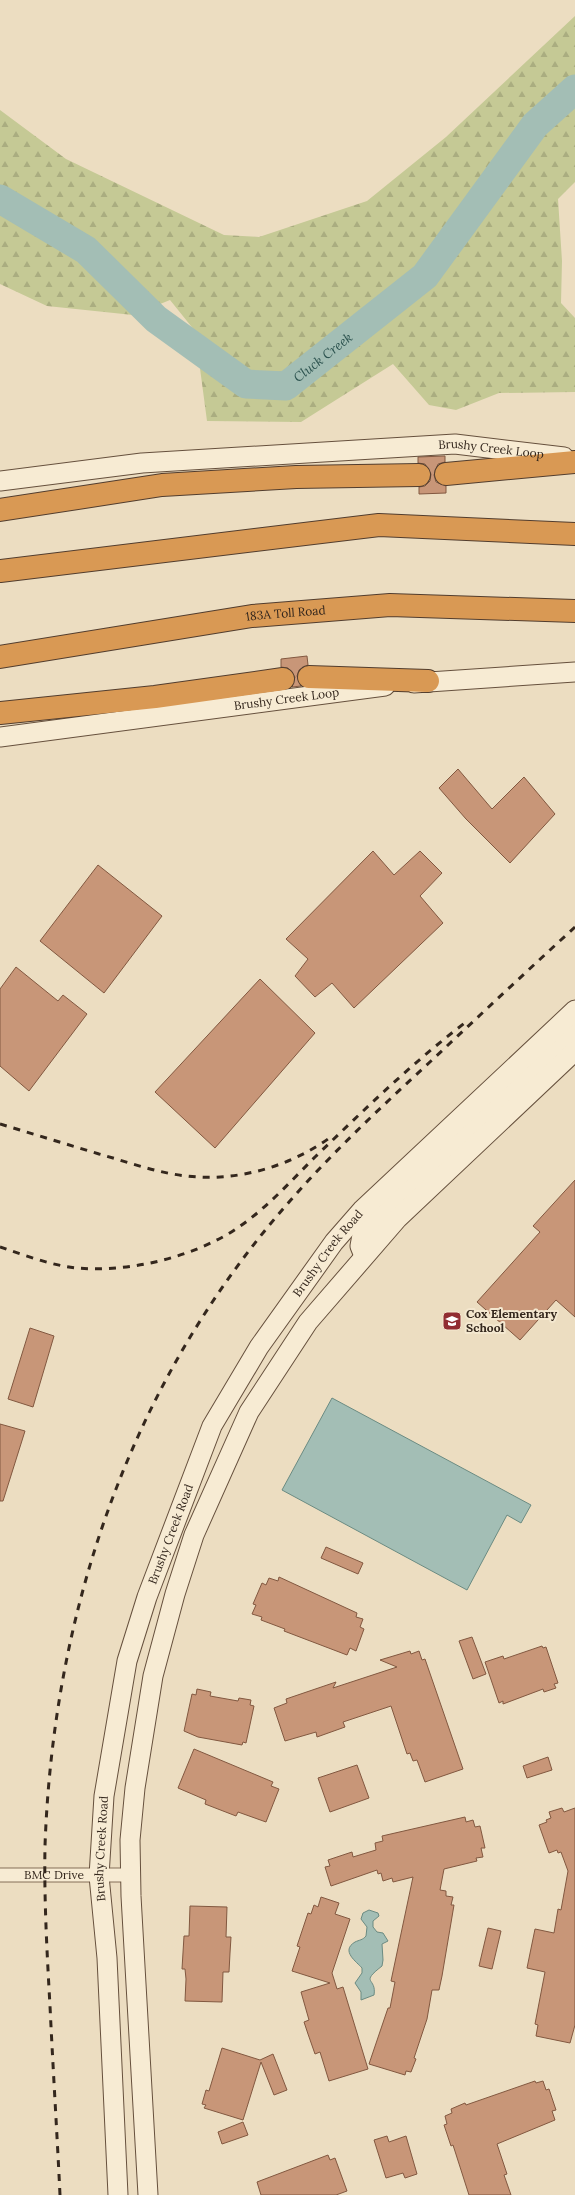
<svg xmlns="http://www.w3.org/2000/svg" width="575" height="2195" viewBox="0 0 575 2195" font-family="Lora,serif">
<style>
.forest{fill:url(#forest-firs)}
.water{fill:#a3beb5;stroke:#6b8b82}
.lines{fill:none;stroke-linecap:round;stroke-linejoin:round}
.river{stroke:#a3beb5;stroke-width:29}
.building{fill:#c89678;stroke:#825840}
.street-casing{stroke:#846e59;stroke-width:15}
.secondary-casing{stroke:#66503d;stroke-width:21}
.highway-casing{stroke:#523d2e;stroke-width:24}
.street{stroke:#f7ebd3;stroke-width:13}
.secondary{stroke:#f7ebd3;stroke-width:19}
.highway{stroke:#d99954;stroke-width:22}
.rail{stroke:#34271d;stroke-width:3;stroke-dasharray:7 7;stroke-linecap:butt}
.labels{text-anchor:middle;stroke-width:4;stroke-linejoin:round;paint-order:stroke}
.street-label{font-size:12px;fill:#34271d;stroke:#f4e8d0}
.poi-label{font-size:12px;font-weight:bold;fill:#34271d;stroke:#f4e8d0;text-anchor:start}
.water-label{font-size:13px;font-style:italic;fill:#2d5450;stroke:#f4e8d0}
</style>
<defs>
<pattern id="forest-firs" width="22" height="20" patternUnits="userSpaceOnUse"><rect width="22" height="20" fill="#c5c995"/><path d="M5 1l3.5 6h-7zM16 11l3.5 6h-7z" fill="#aaad80"/></pattern>
</defs>
<rect width="100%" height="100%" fill="#ecddc1"/>
<path class="forest" d="M575,16V182L558,199L562,261L561,303L575,318V392L499,393L456,410L429,405L393,364L301,422L207,421L195,331L170,300L133,315L47,306L0,284V110L66,159L224,235L259,237L367,201L446,137Z"/>
<g class="water">
<path d="M332,1398L531,1505L521,1523L507,1515L467,1590L282,1490Z"/>
<path d="M369,1910L378,1913L379,1916L373,1921V1927L377,1932L383,1933L388,1941L382,1944L383,1960L382,1966C359,1984 377,1977 374,1995L361,2000V1992L355,1983L362,1973V1968C357,1962 340,1951 355,1942C359,1940 363,1940 366,1936L367,1927L361,1919L363,1913Z"/>
</g>
<g class="lines">
<path class="river" id="s1" d="M0,199L86,250L156,319L246,384L286,386L425,276L535,125L575,89"/>
</g>
<g class="building">
<path d="M445,456V462L438,464L434,475L436,482L446,486V493L419,494V487L425,486L430,481L431,474L425,464L418,463V457Z"/>
<path d="M307,656L308,665L299,670L297,676L301,686L292,687L295,677L288,668L281,667V659Z"/>
<path d="M458,769L492,809L524,777L555,814L510,863L466,819L439,788Z"/>
<path d="M373,851L394,875L420,851L442,873L420,896L443,923L354,1008L332,983L315,997L295,976L308,959L286,939Z"/>
<path d="M98,865L162,916L104,993L40,941Z"/>
<path d="M16,967L58,1001L63,995L87,1014L29,1091L0,1066V989Z"/>
<path d="M260,979L315,1033L215,1148L155,1092Z"/>
<path d="M575,1180V1317L556,1300L520,1340L477,1302L540,1232L533,1226Z"/>
<path d="M30,1328L54,1336L33,1407L8,1399Z"/>
<path d="M0,1424L25,1431L3,1501H0Z"/>
<path d="M326,1547L363,1563L358,1574L321,1558Z"/>
<path d="M279,1577L357,1613L356,1617L363,1619L360,1627L364,1629L356,1651L350,1648L347,1655L284,1631L285,1629L261,1620L262,1617L252,1614L256,1605L253,1604L262,1583L266,1585L269,1578L278,1581Z"/>
<path d="M472,1637L486,1674L473,1679L459,1641Z"/>
<path d="M542,1646L543,1648L546,1647L558,1683L554,1684L556,1688L544,1692L543,1689L503,1704V1701L499,1703L485,1662L503,1656L504,1659Z"/>
<path d="M410,1651L411,1654L419,1651L422,1660L425,1659L463,1769L425,1782L417,1760L413,1761L410,1753L407,1754L391,1706L343,1722L345,1727L317,1737L316,1732L285,1741L274,1708L287,1703L286,1699L336,1682L333,1688L397,1667L380,1660Z"/>
<path d="M197,1689L211,1692L210,1696L238,1701L239,1698L251,1700L250,1705L254,1706L246,1743L243,1742L242,1745L198,1737L184,1731L192,1694L196,1695Z"/>
<path d="M194,1749L273,1782L271,1786L279,1789L266,1822L238,1812L236,1816L205,1804L206,1800L178,1788Z"/>
<path d="M548,1757L552,1770L527,1778L523,1766Z"/>
<path d="M357,1765L369,1798L330,1812L318,1778Z"/>
<path d="M562,1808L564,1812L575,1808V2025L570,2043L536,2036L538,2025L535,2024L545,1972L527,1968L535,1929L554,1933L558,1909L561,1910L568,1871L561,1852L558,1853L557,1850L549,1853L539,1825L547,1822L546,1820L551,1818L549,1812Z"/>
<path d="M465,1817L466,1822L473,1820L475,1827L480,1826L485,1848H481L483,1857L476,1858L477,1861L444,1869L440,1890L446,1891V1896L453,1897L451,1905H454L442,1976L439,1990H432L427,2019L414,2058L416,2059L411,2072L406,2071L405,2075L369,2064L388,2008H390L395,1982L391,1981L413,1877L393,1882L392,1878L383,1881L381,1873L378,1874L377,1870L331,1886L325,1867L330,1866L328,1860L352,1852L353,1857L376,1850L375,1843L383,1841L382,1836Z"/>
<path d="M321,1897L339,1903L335,1914L350,1919L332,1973L337,1989L343,1987L368,2069L329,2081L320,2052L315,2054L308,2034L304,2022L309,2020L301,1992L330,1983L292,1971L300,1947L297,1946L308,1913L311,1914L314,1905L318,1907Z"/>
<path d="M190,1906L227,1907L226,1937H231L230,1953L229,1972H223L222,2002L185,2001L186,1979L185,1969H182L184,1936H189Z"/>
<path d="M488,1928L501,1931L492,1969L479,1966Z"/>
<path d="M222,2048L260,2060L273,2054L287,2090L274,2095L261,2062L243,2120L204,2108L206,2105L202,2104L206,2090L209,2091Z"/>
<path d="M535,2081L536,2083L543,2081L546,2090L549,2089L556,2110L552,2111L555,2120L497,2144L507,2174L504,2175L511,2195H469L453,2145L451,2146L444,2125L447,2124L445,2116L452,2113L451,2109L465,2103L466,2105Z"/>
<path d="M243,2122L248,2135L222,2144L218,2132Z"/>
<path d="M387,2136L389,2142L406,2136L417,2174L405,2178L403,2173L386,2178L374,2140Z"/>
<path d="M328,2155L330,2160L335,2158L347,2191L336,2195H261L257,2182Z"/>
</g>
<g class="lines">
<defs>
<g id="street">
<path id="s2" d="M0,1875H132"/>
</g>
<g id="secondary">
<path id="s3" d="M0,481L142,463L455,444L564,457"/>
<path d="M414,683L575,672"/>
<path id="s4" d="M0,737L385,686"/>
<path d="M364,1256L360,1246L362,1235L373,1222L405,1190L575,1032"/>
<path id="s5" d="M118,2195L107,1958L99,1876L104,1796L127,1661L147,1597L212,1426L259,1347L334,1242L362,1210L575,1010"/>
<path d="M148,2195L131,1896L130,1840L135,1788L153,1676L175,1594L194,1535L249,1412L308,1322L398,1218L575,1051"/>
</g>
<g id="highway">
<path d="M446,474L575,462"/>
<path d="M0,510L162,485L296,477L419,475"/>
<path d="M0,571L379,525L575,534"/>
<path id="s6" d="M0,657L252,616L390,605L575,611"/>
<path d="M309,677L428,681"/>
<path d="M0,713L155,697L283,679"/>
</g>
</defs>
<use href="#street" class="street-casing"/>
<use href="#secondary" class="secondary-casing"/>
<use href="#highway" class="highway-casing"/>
<use href="#street" class="street"/>
<use href="#secondary" class="secondary"/>
<use href="#highway" class="highway"/>
<g class="rail">
<path d="M0,1124C33,1134 66,1144 99,1154C128,1162 157,1173 187,1176C236,1182 288,1167 328,1139"/>
<path d="M0,1247C24,1255 50,1265 76,1268C124,1272 176,1261 219,1239C256,1220 286,1186 315,1157C364,1110 412,1063 466,1022"/>
<path d="M60,2195C57,2132 53,2069 50,2006C47,1953 44,1899 45,1846C53,1616 127,1393 277,1216C324,1160 378,1110 431,1061C479,1016 527,971 575,927"/>
</g>
</g>
<defs>
<symbol id="school-square" viewBox="-11 -11 22 22"><rect x="-9" y="-9" width="18" height="18" rx="4" fill="#912c31" stroke="#f4e8d0"/><path d="M0-5L7-2L0 1L-7-2ZM-4 1L0 2.5L4 1V4Q0 6-4 4Z" fill="#fff"/></symbol>
</defs>
<g fill-rule="evenodd">
<use href="#school-square" x="441" y="1310" width="22" height="22"/>
</g>
<g class="labels">
<g class="street-label">
<text dy="4" stroke="none"><textPath href="#s3" startOffset="493">Brushy Creek Loop</textPath></text>
<text dy="4" stroke="none"><textPath href="#s6" startOffset="289">183A Toll Road</textPath></text>
<text dy="4" stroke="none"><textPath href="#s4" startOffset="289">Brushy Creek Loop</textPath></text>
<text dy="4" stroke="none"><textPath href="#s5" startOffset="995">Brushy Creek Road</textPath></text>
<text dy="4" stroke="none"><textPath href="#s5" startOffset="671">Brushy Creek Road</textPath></text>
<text dy="4" stroke="none"><textPath href="#s5" startOffset="347">Brushy Creek Road</textPath></text>
<text dy="4" stroke="none"><textPath href="#s2" startOffset="54">BMC Drive</textPath></text>
</g>
<g class="poi-label">
<text x="466" y="1318">Cox Elementary<tspan x="466" dy="14">School</tspan></text>
</g>
<g class="water-label">
<text dy="5" stroke="none"><textPath href="#s1" startOffset="396">Cluck Creek</textPath></text>
</g>
</g>
</svg>
